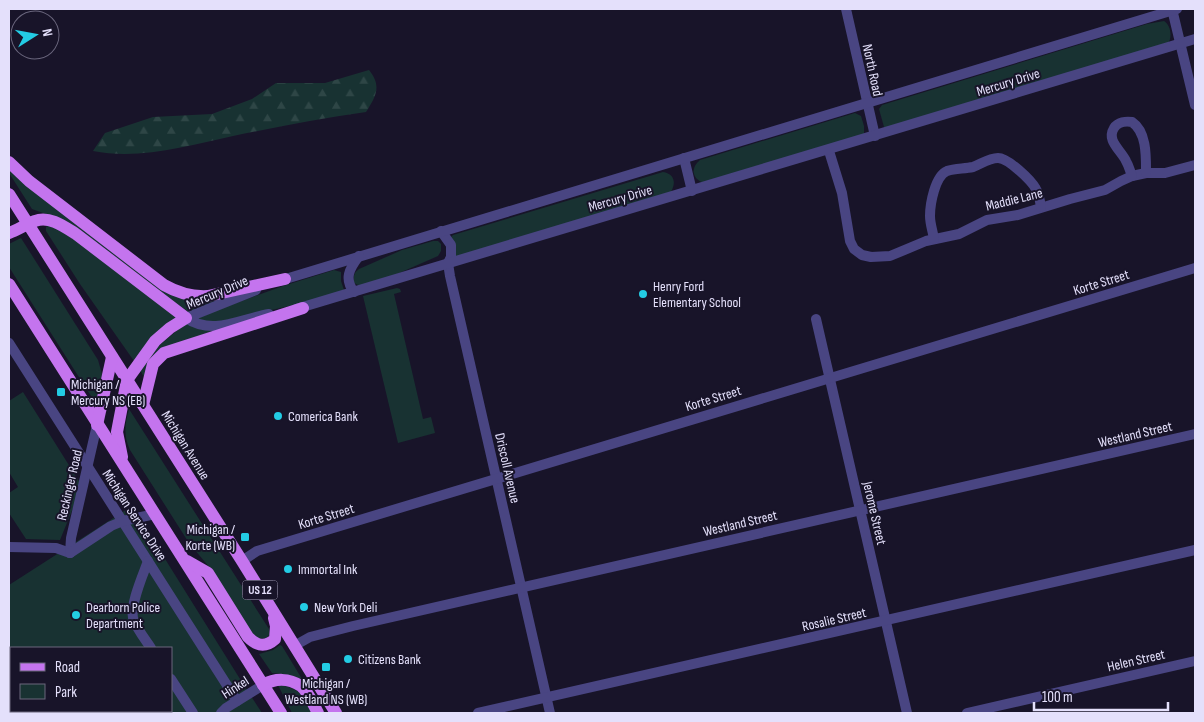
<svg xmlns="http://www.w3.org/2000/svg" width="1204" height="722" viewBox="0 0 1204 722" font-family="'Sofia Sans Condensed',sans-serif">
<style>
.green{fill:#183232;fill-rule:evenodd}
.forest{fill:url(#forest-firs)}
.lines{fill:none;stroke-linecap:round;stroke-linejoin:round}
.minor{stroke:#494582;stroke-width:10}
.major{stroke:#c474ee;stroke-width:12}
.poi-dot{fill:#23cce4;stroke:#181429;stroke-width:2}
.labels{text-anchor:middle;stroke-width:4;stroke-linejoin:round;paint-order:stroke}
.shield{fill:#181429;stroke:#a7a3bc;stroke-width:1}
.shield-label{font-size:12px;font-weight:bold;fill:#e4e0fb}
.street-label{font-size:14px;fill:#e4e0fb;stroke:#181429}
.poi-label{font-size:14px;fill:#e4e0fb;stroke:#181429;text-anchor:start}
</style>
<defs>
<pattern id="forest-firs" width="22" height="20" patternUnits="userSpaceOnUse" patternTransform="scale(1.25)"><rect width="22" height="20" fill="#183232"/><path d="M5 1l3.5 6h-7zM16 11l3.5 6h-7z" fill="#2e4646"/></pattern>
</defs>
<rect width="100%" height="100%" fill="#181429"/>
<g class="green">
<path d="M1164,21C1170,24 1173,37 1168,43L888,127H884L879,109L882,105L1147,24Z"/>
<path d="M855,113L861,116L864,126V135L704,183C692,179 690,168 700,160Z"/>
<path d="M9,167L173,293L256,288L190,313L54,217L32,209L9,173Z"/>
<path d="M663,172C675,174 676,183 671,192L457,257L453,255L454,241L451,237L453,235Z"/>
<path d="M49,225L60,229L179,316L134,361L80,284L46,231V227Z"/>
<path d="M21,238L98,360L102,374L96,404L9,267V244Z"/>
<path d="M433,241H438L441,244V251L438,256L381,281L360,286L354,283C353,276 354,273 359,269L402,250Z"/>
<path d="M334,270L341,272V281L344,290L320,299L210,324L195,318L283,286Z"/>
<path d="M397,288L400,289L401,292L394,294L423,419L431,417L435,433L398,443L363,296Z"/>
<path d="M186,323L215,330L168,348L144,377L140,370L149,354Z"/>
<path d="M23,392L82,486L60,540L26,539L9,513V493L18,487L9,472V401Z"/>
<path d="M129,409L269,629L270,634L267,638L255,639L210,568L189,543L130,450C123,435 125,424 129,409Z"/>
<path d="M132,506L245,687L262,713H9V585ZM11,648H171V711H11Z"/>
<path d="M280,645L282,646L302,679L284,674L272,673L259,654L273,650Z"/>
<path d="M278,685C299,687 304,697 316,713H292Z"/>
</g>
<path class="forest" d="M369,70C382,86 376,96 366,112C321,118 277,127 233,136C188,146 139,160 93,151L105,133L153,117L212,114L252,99L276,83H325Z"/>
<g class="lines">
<g class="minor">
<path d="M846,9L875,136"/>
<path d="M1172,9L1195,105"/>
<path d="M829,151L842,193L850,241L854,249L862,255L871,257L890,256L926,241L959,234L987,220L1018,215L1070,199L1105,190L1121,181L1132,176L1146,173H1165L1195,165"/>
<path d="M684,158L692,191"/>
<path d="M1132,176C1130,171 1129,166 1126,161C1121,150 1106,141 1114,128C1118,122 1126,121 1132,122C1147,132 1146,157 1146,173"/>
<path d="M441,231L451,245V257L448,263L450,276L550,713"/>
<path d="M934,239C933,232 930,224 930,216C930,204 935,176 947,171C955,168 964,169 973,167C981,164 989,158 998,158C1008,158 1031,180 1036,189C1039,194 1040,201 1041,207"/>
<path d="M279,281L1177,9"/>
<path d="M256,290L186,318C213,336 240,319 269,314"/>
<path d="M354,292C344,279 349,269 359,256"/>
<path d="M296,309L1195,39"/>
<path d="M816,319L907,713"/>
<path d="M9,343L237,701"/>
<path d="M9,547L56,548L70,553"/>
<path d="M70,553L71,538L97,425"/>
<path d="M70,553L111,526L123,521L155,514"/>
<path d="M148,561C143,575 130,604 133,618C136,628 145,639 151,648"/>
<path d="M242,561L257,551L1195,268"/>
<path d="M294,646L310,637L353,626L1195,434"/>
<path d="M171,679L193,713"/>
<path d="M221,713L226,708L263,685"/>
<path d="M478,713L1195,550"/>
<path d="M967,713L1195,661"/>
</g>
<g class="major">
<path d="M9,162L29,181L164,285C178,293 191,297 208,296L285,279"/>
<path d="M9,194L242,561L336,713"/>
<path d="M9,233C18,230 26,224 35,221C49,215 65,227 76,234L186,318L170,328L155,341L127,380L117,432L122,457"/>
<path d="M9,284L281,713"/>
<path d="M143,405L153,364L164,353L303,308"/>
<path d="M97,425L112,357"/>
<path d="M187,561L208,573L248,637C257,646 265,648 275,639L276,626L274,618"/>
<path d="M263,685C275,678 289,678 301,686C308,691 314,706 318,713"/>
</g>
</g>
<g class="poi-dot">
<circle cx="643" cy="294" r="5"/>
<rect x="56" y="387" width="10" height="10" rx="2.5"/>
<circle cx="278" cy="416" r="5"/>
<rect x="240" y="532" width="10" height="10" rx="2.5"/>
<circle cx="288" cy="569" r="5"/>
<circle cx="304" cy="607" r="5"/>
<circle cx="76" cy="615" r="5"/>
<circle cx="348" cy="659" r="5"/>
<rect x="321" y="662" width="10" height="10" rx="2.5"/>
</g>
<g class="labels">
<rect class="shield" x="242.5" y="580.5" width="35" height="19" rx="4"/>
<g class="shield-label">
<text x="260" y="594">US 12</text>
</g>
<g class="street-label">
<text transform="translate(873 70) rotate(78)" y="5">North Road</text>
<text transform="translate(1008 82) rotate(-17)" y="5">Mercury Drive</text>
<text transform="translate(620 198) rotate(-16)" y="5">Mercury Drive</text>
<text transform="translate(1014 199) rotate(-14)" y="5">Maddie Lane</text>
<text transform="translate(1101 282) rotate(-17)" y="5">Korte Street</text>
<text transform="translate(217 292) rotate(-23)" y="5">Mercury Drive</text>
<text transform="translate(713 398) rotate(-17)" y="5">Korte Street</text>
<text transform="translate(1135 434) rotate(-13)" y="5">Westland Street</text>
<text transform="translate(186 445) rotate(58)" y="5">Michigan Avenue</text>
<text transform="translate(508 468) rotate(77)" y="5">Driscoll Avenue</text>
<text transform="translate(69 485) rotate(-77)" y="5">Reckinger Road</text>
<text transform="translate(875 513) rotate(77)" y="5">Jerome Street</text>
<text transform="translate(135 515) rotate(57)" y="5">Michigan Service Drive</text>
<text transform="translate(326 516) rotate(-17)" y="5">Korte Street</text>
<text transform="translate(740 523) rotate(-13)" y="5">Westland Street</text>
<text transform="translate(834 619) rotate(-13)" y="5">Rosalie Street</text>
<text transform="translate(1136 660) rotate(-13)" y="5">Helen Street</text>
<text transform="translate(235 687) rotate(-33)" y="5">Hinkel</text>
</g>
<g class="poi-label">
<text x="653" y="291">Henry Ford<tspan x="653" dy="16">Elementary School</tspan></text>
<text x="71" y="389">Michigan /<tspan x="71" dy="16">Mercury NS (EB)</tspan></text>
<text x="288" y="421">Comerica Bank</text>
<text x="235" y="534" text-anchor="end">Michigan /<tspan x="235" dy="16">Korte (WB)</tspan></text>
<text x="298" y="574">Immortal Ink</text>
<text x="86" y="612">Dearborn Police<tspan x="86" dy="16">Department</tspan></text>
<text x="314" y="612">New York Deli</text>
<text x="358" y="664">Citizens Bank</text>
<text x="326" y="688" text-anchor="middle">Michigan /<tspan x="326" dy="16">Westland NS (WB)</tspan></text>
</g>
</g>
<rect width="1204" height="722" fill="none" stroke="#e4e0fb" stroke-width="20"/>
<rect x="10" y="647" width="162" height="65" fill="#181429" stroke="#6a667d"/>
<rect x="20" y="663" width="25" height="8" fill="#c474ee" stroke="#6a667d"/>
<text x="55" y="672" font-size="15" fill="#e4e0fb">Road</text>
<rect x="20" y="684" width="25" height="15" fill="#183232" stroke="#6a667d"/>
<text x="55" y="697" font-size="15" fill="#e4e0fb">Park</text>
<g transform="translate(35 35) rotate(79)"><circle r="24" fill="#181429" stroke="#6a667d"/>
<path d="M0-4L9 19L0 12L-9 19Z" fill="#23cce4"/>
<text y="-8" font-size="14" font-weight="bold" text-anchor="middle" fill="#e4e0fb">N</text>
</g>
<path d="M1034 702v8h134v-8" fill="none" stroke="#e4e0fb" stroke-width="2.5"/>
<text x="1042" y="702" font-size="15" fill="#e4e0fb" stroke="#181429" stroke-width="4" paint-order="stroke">100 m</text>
</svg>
